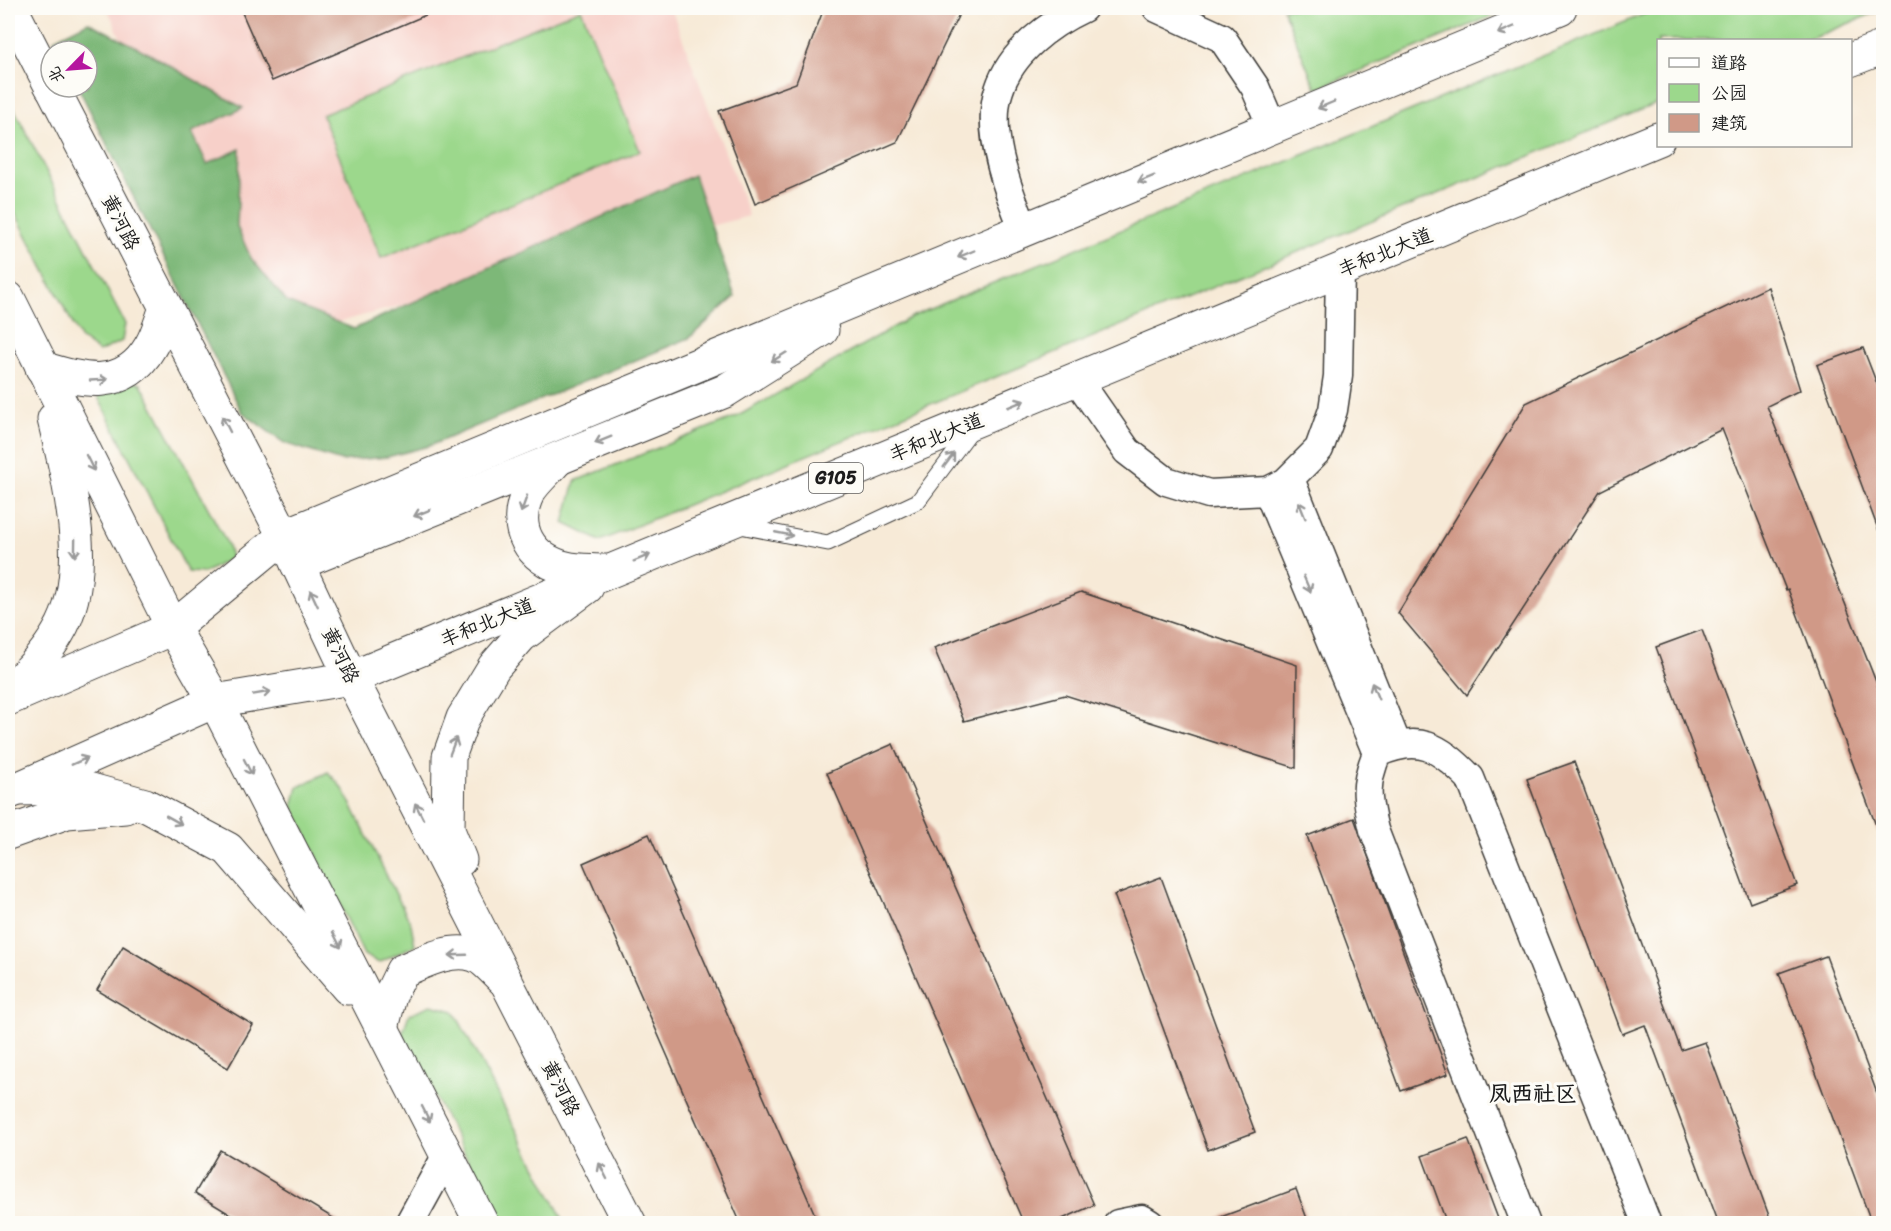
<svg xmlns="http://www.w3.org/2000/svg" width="1891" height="1231" viewBox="0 0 1891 1231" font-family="Sriracha,'LXGW WenKai TC',sans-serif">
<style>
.built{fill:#f7d0c9}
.green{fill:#9cd88c;stroke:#5c7a54;stroke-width:1.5}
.forest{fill:#7db878;stroke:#4c6a4a;stroke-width:1.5}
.building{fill:#d09987}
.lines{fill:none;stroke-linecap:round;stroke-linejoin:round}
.lane-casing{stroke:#3d3b38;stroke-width:17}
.street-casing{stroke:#3d3b38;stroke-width:31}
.secondary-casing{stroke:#3d3b38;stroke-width:35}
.highway-casing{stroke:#3d3b38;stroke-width:35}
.lane{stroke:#fff;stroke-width:15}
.street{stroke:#fff;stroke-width:28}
.secondary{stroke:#fff;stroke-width:33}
.highway{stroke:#fff;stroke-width:33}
.oneway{stroke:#999}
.labels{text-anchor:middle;stroke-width:6;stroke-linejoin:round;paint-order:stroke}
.shield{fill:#fdfcf7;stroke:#605f5e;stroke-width:1.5}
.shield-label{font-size:18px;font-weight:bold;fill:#1c1c1c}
.street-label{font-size:20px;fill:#1c1c1c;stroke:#fdfcf7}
.quarter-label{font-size:22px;font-weight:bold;fill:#1c1c1c;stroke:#fdfcf7}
</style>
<rect width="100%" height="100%" fill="#fdfcf7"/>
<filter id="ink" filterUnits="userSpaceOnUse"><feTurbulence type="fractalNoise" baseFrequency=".0167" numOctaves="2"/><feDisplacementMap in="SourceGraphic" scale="12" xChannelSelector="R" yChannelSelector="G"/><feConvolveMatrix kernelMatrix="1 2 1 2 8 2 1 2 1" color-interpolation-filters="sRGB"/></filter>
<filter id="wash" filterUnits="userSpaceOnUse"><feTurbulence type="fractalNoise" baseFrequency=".008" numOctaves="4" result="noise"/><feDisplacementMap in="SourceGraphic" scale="24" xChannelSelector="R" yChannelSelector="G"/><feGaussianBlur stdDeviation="1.35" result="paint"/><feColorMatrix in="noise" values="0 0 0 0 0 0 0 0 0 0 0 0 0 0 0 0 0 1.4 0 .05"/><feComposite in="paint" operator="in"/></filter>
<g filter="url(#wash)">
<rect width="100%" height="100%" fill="#f7ead7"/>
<path class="built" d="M107,8H671L749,216L260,342Z"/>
<g class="green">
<path d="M1287,8H1512L1316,89L1283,9Z"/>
<path d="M1659,8L1884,9L1808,40H1658V103L600,541L564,523L575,481L738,416L913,316Z"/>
<path d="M581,9L640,151L381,258L322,115Z"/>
<path d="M8,97L125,324L122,341L99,352L80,338L8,199Z"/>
<path d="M126,380L141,384L228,545L231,558L204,573L188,572L98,397L105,389Z"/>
<path d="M328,772L343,789L411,924L415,945L379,963L364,955L293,806L298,787Z"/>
<path d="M431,1005L454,1011L565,1223H501L402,1034L409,1014Z"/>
</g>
<path class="forest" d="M88,22L148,53L243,108L192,132L207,164L240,149L237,227L251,258L287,302L354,329L694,175L735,297L689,338L429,446L387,457L341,461L284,443L242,412L78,87H87V51H60L54,39Z"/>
<g id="blocks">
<g class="building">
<path d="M240,8H442L272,81Z"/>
<path d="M824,8H962L897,142L755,204L719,111L796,83Z"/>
<path d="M1768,287L1800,390L1767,406L1884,702V839H1881L1788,589L1786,590L1722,429L1600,491L1467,695L1398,613L1526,403Z"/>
<path d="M1863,348L1884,402V536L1881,537L1817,365Z"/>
<path d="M1081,592L1297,665L1296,768L1065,695L964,721L934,648Z"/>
<path d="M1702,630L1797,885L1750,903L1656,647Z"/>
<path d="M893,744L1094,1205L1051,1224H1024L827,773Z"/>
<path d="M1574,762L1681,1050L1705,1042L1772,1224H1719L1645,1025L1622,1034L1527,779Z"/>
<path d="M1354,818L1448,1074L1401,1091L1307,836Z"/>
<path d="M649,834L819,1224H741L583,863Z"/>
<path d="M1161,877L1255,1132L1208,1150L1114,895Z"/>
<path d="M123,946L253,1025L228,1068L97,990Z"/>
<path d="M1826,956L1884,1112V1224H1872L1779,973Z"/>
<path d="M1468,1139L1500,1224H1447L1422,1156Z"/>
<path d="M220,1150L343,1224H246L195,1193Z"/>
<path d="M1296,1189L1309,1224H1210V1221Z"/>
</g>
</g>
</g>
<g filter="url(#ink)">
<use href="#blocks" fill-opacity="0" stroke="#3d3b38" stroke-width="1.5"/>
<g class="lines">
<defs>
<path id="lane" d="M735,525L828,543L918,501L973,428"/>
<g id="street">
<path d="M1157,8L1222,38L1255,87L1272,127"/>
<path d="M1024,229C1008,192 985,131 999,90C1011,52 1049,24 1083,8"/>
<path d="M1077,379L1127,451L1166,481L1209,494L1268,491L1286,482L1319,449L1333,410L1338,376L1340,270"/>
<path d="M1290,479L1397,745"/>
<path d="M1268,491L1377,753"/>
<path d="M409,1224L447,1155"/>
<path d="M1118,1224L1142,1219L1150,1224"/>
<path d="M1526,1224L1374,830C1366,797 1364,785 1377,753C1420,734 1438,746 1470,778L1647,1224"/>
</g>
<g id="secondary">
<path d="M11,8L51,86"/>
<path d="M52,87L284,536L351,678L630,1224"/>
<path d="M8,298L173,628L215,701L482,1224"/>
<path d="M42,368C82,381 124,392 150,347C157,336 161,321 166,308"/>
<path d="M8,691C27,674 45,656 58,633C94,574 69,482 54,419"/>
<path d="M16,789L84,788L145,805L228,849L348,988"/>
<path d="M8,833L67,812L125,807"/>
<path d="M460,860L448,830L449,757L463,718L494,667L521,636L587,587"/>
<path d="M382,1028L390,996L402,971C423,962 451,947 474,955C484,958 495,972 503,979"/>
</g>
<g id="highway">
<path d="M1850,60L1884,47"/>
<path d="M556,461C547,471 534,482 528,493C511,528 530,559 566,568C577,571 592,570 604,571"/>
<path d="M297,564L725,391L822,330"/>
<path d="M8,699L173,628L284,536L1560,8"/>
<path d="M8,793L215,701L351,678L1658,139"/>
</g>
</defs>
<use href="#lane" class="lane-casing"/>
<use href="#street" class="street-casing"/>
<use href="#secondary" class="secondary-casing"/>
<use href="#highway" class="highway-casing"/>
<use href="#lane" class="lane"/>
<use href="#street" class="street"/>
<use href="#secondary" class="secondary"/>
<use href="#highway" class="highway"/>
</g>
<defs><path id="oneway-shaft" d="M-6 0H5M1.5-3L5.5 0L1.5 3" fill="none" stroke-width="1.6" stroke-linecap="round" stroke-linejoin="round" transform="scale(1.5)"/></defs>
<g class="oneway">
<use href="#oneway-shaft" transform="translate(1506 30) rotate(157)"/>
<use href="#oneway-shaft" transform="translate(1326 105) rotate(157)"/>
<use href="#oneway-shaft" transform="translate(1146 179) rotate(158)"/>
<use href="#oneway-shaft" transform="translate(966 254) rotate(157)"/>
<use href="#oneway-shaft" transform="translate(779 357) rotate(148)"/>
<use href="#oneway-shaft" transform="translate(99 380) rotate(-3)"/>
<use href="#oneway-shaft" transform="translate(1016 404) rotate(-22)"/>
<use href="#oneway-shaft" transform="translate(226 424) rotate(-117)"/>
<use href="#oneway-shaft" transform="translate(603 440) rotate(158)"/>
<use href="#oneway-shaft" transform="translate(949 460) rotate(-53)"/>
<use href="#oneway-shaft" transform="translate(90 463) rotate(63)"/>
<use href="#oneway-shaft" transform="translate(524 504) rotate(110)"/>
<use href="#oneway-shaft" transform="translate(1302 510) rotate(-112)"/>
<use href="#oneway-shaft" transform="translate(422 513) rotate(158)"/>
<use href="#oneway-shaft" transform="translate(784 534) rotate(11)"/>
<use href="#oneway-shaft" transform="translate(75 548) rotate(91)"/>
<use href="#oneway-shaft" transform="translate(642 558) rotate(-22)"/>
<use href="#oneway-shaft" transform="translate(1307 584) rotate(67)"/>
<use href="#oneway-shaft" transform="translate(314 598) rotate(-115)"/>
<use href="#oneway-shaft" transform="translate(1375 691) rotate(-112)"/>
<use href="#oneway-shaft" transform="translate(262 693) rotate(-10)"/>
<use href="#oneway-shaft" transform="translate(453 746) rotate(-69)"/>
<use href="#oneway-shaft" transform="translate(80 761) rotate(-24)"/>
<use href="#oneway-shaft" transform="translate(248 767) rotate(63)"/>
<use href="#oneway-shaft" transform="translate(419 811) rotate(-117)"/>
<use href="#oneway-shaft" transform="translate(174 820) rotate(29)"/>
<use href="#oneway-shaft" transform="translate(337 940) rotate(63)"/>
<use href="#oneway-shaft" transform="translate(458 955) rotate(178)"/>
<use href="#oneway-shaft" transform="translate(426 1114) rotate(63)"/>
<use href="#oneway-shaft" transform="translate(603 1171) rotate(-117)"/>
</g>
</g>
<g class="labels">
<rect class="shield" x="809" y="463" width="54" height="30" rx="4.5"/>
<g class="shield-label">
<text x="836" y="484">G105</text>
</g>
<g class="street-label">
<text transform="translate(121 222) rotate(63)" y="7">黄河路</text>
<text transform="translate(1385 252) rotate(-22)" y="7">丰和北大道</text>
<text transform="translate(936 437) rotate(-22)" y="7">丰和北大道</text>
<text transform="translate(487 622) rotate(-22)" y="7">丰和北大道</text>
<text transform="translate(341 655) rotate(64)" y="7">黄河路</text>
<text transform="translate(561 1088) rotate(63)" y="7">黄河路</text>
</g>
<g class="quarter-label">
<text x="1533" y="1101">凤西社区</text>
</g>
</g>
<rect width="1891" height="1231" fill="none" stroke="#fdfcf7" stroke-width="30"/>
<rect x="1657" y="39" width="195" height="108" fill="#fdfcf7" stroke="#a3a29f" stroke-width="1.5"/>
<rect x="1669" y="58" width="30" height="9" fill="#ffffff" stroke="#a3a29f" stroke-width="1.5"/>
<text x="1711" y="69" font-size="18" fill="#1c1c1c">道路</text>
<rect x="1669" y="84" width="30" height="18" fill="#9cd88c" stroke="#a3a29f" stroke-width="1.5"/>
<text x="1711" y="99" font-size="18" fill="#1c1c1c">公园</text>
<rect x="1669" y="114" width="30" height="18" fill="#d09987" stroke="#a3a29f" stroke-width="1.5"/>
<text x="1711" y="129" font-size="18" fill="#1c1c1c">建筑</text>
<g transform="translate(69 69) rotate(245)"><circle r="28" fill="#fdfcf7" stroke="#a3a29f" stroke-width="1.5"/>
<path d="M0-4.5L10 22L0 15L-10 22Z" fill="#b5179e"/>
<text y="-9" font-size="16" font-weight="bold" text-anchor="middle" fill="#1c1c1c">北</text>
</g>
</svg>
